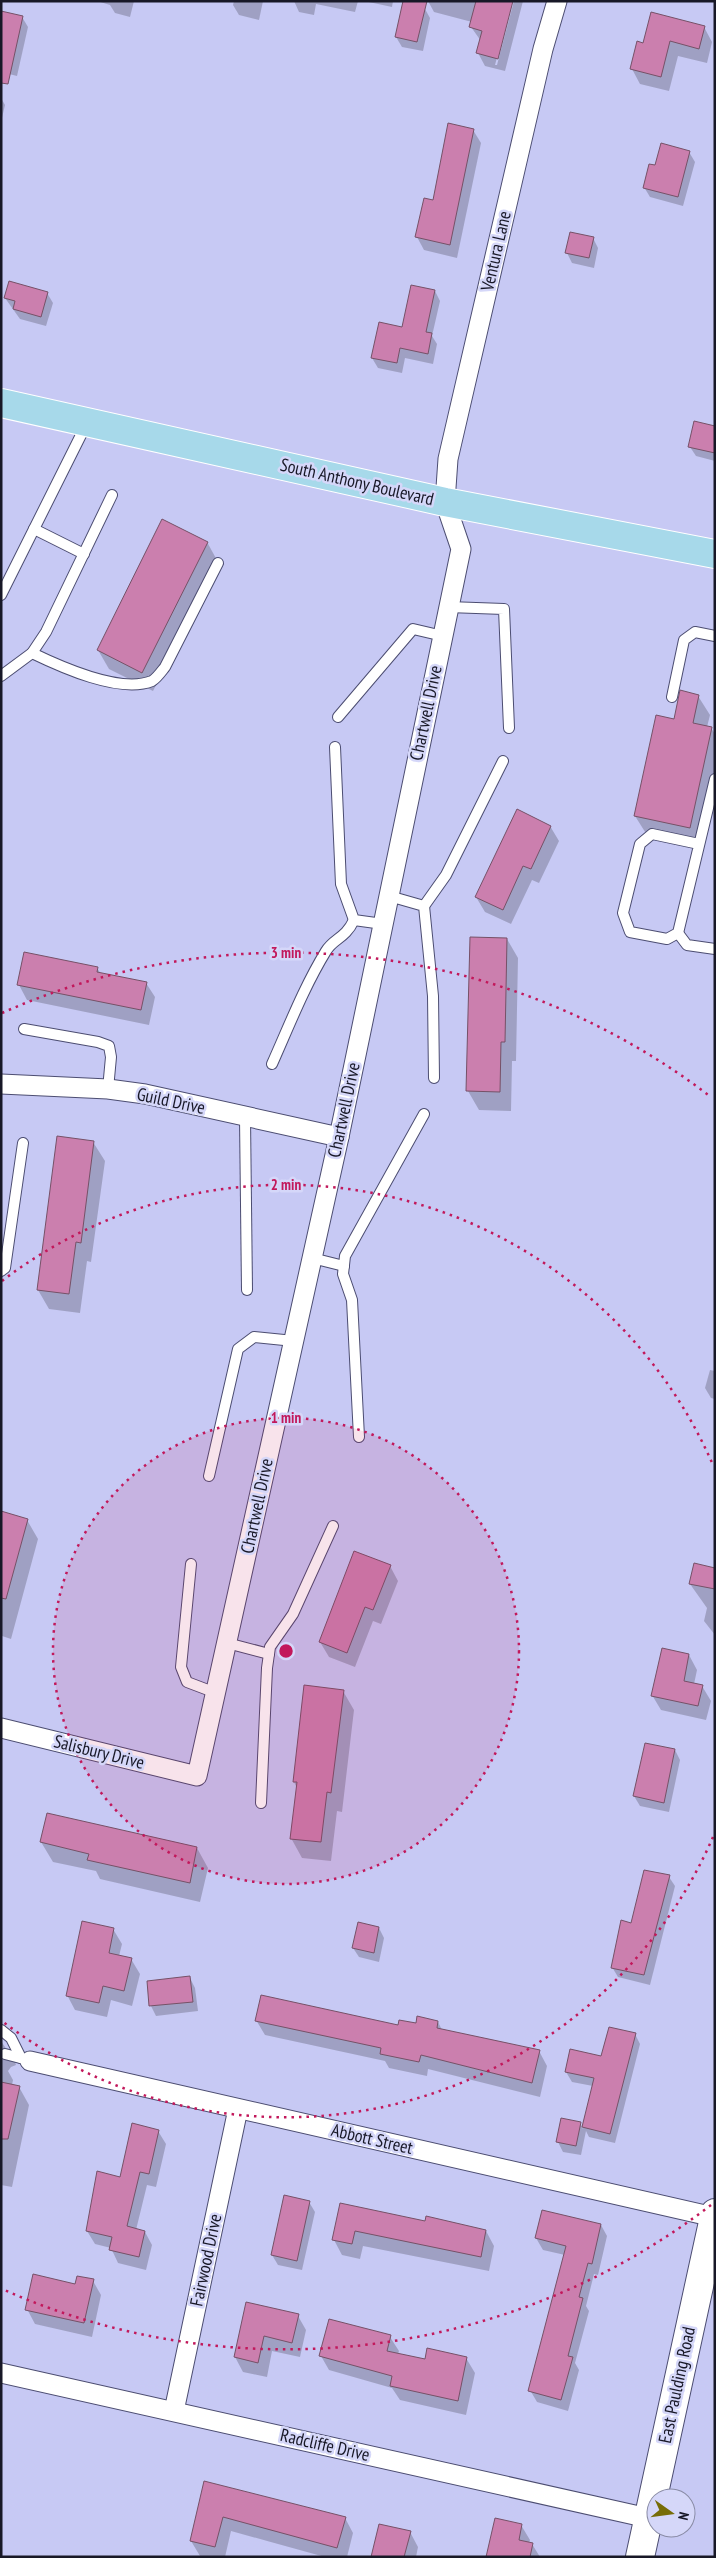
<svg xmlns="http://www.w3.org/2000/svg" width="716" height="2558" viewBox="0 0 716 2558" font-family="'PT Sans Narrow',sans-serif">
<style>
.shadow{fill:#0003}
.building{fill:#cb7fae;stroke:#765167}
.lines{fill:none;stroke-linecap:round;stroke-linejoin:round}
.lane-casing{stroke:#4c4d71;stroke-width:12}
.street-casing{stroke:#4c4d71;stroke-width:21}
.secondary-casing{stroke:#4c4d71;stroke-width:30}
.primary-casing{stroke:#fff;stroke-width:30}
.lane{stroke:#fff;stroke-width:10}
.street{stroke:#fff;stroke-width:19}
.secondary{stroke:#fff;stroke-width:28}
.primary{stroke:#a7d9ea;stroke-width:28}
.ring{fill:none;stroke:#c2185b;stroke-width:2.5;stroke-dasharray:2.5 5}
.labels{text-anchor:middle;stroke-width:5;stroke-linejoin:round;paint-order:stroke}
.street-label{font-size:18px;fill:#181827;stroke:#d5d7f9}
.centre{fill:#c2185b;stroke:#d5d7f9;stroke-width:2.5}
.ring-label{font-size:15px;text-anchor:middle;font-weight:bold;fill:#c2185b;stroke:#d5d7f9;stroke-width:5;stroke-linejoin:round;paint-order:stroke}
</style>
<rect width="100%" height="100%" fill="#c7c9f4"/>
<g class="shadow">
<path d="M97,1H134L130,17L115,13L110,5Z"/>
<path d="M234,1H263L259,20L239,15L233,5Z"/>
<path d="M294,1H358L355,12L316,4L314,15L299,12Z"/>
<path d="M364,1H393L392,7Z"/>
<path d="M428,1H512L495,65H497L514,1H523L505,71L485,66L478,53L481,41L471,27L472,22L434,12Z"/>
<path d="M425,9L430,18L423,51L402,47L396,37Z"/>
<path d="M22,17L28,27L17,76L1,72Z"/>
<path d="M704,27L712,42L707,63L678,56L669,91L640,84L632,69L644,45Z"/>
<path d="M1,98L5,105L1,122Z"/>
<path d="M473,130L481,143L457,258L424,250L417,237Z"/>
<path d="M689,152L695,162L683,206L650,197L644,187L656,166Z"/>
<path d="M593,238L598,248L594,268L572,263L567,253Z"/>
<path d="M435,291L440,301L432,336L437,344L433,364L405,358L402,373L378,368L372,358L403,328Z"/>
<path d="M47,293L53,303L46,326L20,319L5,298Z"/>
<path d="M715,427V461L696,456L690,447Z"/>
<path d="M207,542L218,562L153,691L109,669L98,650Z"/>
<path d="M698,696L710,715L707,727L711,728L715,734V782L701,847L647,835L635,816L675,721Z"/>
<path d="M550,826L559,841L539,883L532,880L511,924L485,912L476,897Z"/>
<path d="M471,938L507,939L518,958L516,1061H512L511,1111L479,1110L468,1091Z"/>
<path d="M97,968L101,974L146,983L155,997L149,1025L27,1000L19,985Z"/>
<path d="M93,1142L105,1161L91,1262L87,1261L80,1313L49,1309L38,1290Z"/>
<path d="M710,1370L715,1371V1399L711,1398L705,1388Z"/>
<path d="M1,1513L27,1520L38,1539L11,1639L2,1636L1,1639Z"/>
<path d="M390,1566L398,1581L381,1624L373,1621L355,1667L329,1657L320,1642Z"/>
<path d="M715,1569V1635L704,1621L707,1608L690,1584Z"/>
<path d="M689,1655L697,1670L694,1684L702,1686L711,1701L706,1720L661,1710L652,1695Z"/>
<path d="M343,1691L354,1710L342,1812L337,1811L331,1861L302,1858L291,1838L297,1788L294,1782Z"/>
<path d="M675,1750L680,1760L669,1812L640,1806L634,1796Z"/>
<path d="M41,1842L197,1848L208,1868L200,1902L100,1879L96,1871L53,1862Z"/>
<path d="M669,1877L675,1886L650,1985L618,1977L612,1967L632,1924Z"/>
<path d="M379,1928L384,1938L379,1962L359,1957L353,1948Z"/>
<path d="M113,1929L122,1944L119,1956L131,1959L140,1974L132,2006L111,2000L107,2017L75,2010L67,1995Z"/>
<path d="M190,1978L195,1988L198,2011L156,2016L151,2006Z"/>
<path d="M256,2020L399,2026L438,2022L442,2030L539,2051L547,2066L540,2097L428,2069L427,2076L389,2068L385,2061L265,2035Z"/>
<path d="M635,2034L640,2044L615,2143L589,2137L586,2131L581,2155L563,2152L558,2142L580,2123L583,2129L593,2086L572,2082L566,2072L602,2058Z"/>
<path d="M1,2041L15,2062L16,2065L11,2067L8,2071L13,2080L12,2085L19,2087L29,2105L12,2187L1,2185Z"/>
<path d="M158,2131L166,2144L156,2187L147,2185L136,2230L145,2232L152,2245L146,2270L118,2263L111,2248L95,2244L87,2231L121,2178Z"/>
<path d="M309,2202L315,2212L302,2270L278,2265L272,2255Z"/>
<path d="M341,2205L426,2222L486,2231L494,2246L489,2271L363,2246L360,2259L342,2255L334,2240Z"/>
<path d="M601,2225L607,2236L598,2275L594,2274L586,2306L589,2311L575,2363L579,2370L568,2411L537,2402L530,2390L565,2255L543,2250L536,2238Z"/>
<path d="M93,2281L101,2295L92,2337L35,2324L27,2309L76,2285Z"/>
<path d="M247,2304L298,2316L306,2330L300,2357L272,2351L267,2377L243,2372L235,2357Z"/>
<path d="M390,2337L399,2351L398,2354L426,2360L466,2358L475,2373L466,2415L400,2400L392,2388L329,2370L321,2356Z"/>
<path d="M205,2482L345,2518L353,2533L347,2557H325L231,2531L225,2557L200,2556L191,2541Z"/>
<path d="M521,2525L530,2540L529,2543L532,2544L540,2557H488Z"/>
<path d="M410,2532L418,2547L416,2557H372Z"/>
</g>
<g class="building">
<path d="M403,1H427L417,42L395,37Z"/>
<path d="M476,1H513L498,59L476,53L482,31L469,27Z"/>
<path d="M1,11L23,16L8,84L1,83Z"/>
<path d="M651,12L705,26L699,49L670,41L661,77L630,69L637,41L643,43Z"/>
<path d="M448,123L474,129L450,245L415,237L424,198L433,200Z"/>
<path d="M661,143L690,151L678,197L643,188L649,164L655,165Z"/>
<path d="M570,232L594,237L589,258L565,253Z"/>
<path d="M9,281L48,292L41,317L13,309L15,301L4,298Z"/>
<path d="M411,285L435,290L426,332L432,333L428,354L400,348L397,363L371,358L379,322L402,327Z"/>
<path d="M694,421L715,426V453L688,447Z"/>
<path d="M162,519L208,542L142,673L97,650Z"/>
<path d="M680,690L699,695L693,723L712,727L690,828L634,816L656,715L674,719Z"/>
<path d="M517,809L551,826L531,869L523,866L503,910L475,897Z"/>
<path d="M470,937L507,938L505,1042H501L500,1092L466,1091Z"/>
<path d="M24,952L98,967L97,972L147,982L141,1010L17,985Z"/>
<path d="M57,1136L94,1141L81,1243L76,1242L69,1294L37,1290Z"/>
<path d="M1,1511L28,1519L6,1599L1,1598Z"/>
<path d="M354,1551L391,1565L373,1610L365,1607L347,1653L319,1642Z"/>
<path d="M694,1563L715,1568V1589L689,1584Z"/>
<path d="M662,1648L689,1654L684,1681L703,1685L698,1706L651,1696Z"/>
<path d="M304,1685L344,1690L331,1793L327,1792L321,1842L290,1839L297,1782H293Z"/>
<path d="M645,1743L675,1749L664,1803L633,1796Z"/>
<path d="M47,1813L197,1847L190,1883L87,1860L89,1854L40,1842Z"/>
<path d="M644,1870L670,1875L644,1975L611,1968L621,1920L631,1923Z"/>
<path d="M82,1921L114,1928L109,1953L132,1958L124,1991L103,1986L99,2003L66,1996Z"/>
<path d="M358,1922L379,1927L374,1953L352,1948Z"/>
<path d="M190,1976L193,2002L149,2006L147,1981Z"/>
<path d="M261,1995L398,2025L399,2020L416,2023L417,2016L438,2021L437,2028L540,2050L532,2083L421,2055L419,2062L380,2054L381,2048L255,2021Z"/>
<path d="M609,2027L636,2033L610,2134L582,2127L594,2078L565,2072L570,2049L601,2056Z"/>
<path d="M1,2082L20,2086L8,2139H1Z"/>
<path d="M561,2118L581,2122L576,2146L556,2142Z"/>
<path d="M132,2123L159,2130L149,2174L140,2172L127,2226L145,2231L139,2257L109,2250L112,2237L86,2231L97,2171L120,2177Z"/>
<path d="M284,2195L310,2201L297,2261L271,2255Z"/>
<path d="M340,2203L425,2221L426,2216L486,2230L481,2257L355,2231L352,2244L332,2240Z"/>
<path d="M542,2210L601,2224L592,2264L588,2263L579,2297L583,2298L568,2356L573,2357L561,2400L528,2391L566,2246L535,2238Z"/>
<path d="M33,2274L75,2284L77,2276L94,2279L84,2323L25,2310Z"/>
<path d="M246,2302L299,2314L292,2343L264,2336L258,2363L234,2357Z"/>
<path d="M329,2319L391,2335L387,2351L425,2359L427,2348L467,2357L458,2401L390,2386L392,2376L319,2356Z"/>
<path d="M204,2481L346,2517L337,2548L223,2517L215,2547L190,2541Z"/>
<path d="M495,2518L522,2524L519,2540L533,2543L530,2557H486Z"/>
<path d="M379,2524L411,2531L404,2557H371Z"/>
</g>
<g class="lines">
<defs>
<g id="lane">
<path d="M34,529L84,554"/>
<path d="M1,595L87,423"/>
<path d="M448,607L504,609L509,728"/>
<path d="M32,653C61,667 120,694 152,681C157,678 161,672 165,667L218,563"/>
<path d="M1,676L32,653L46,632L112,495"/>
<path d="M672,697L684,640L695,632L715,636"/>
<path d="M338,717L413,629L443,636"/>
<path d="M335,747L341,884L354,920L383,924"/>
<path d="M699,844L652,834L640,844L623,913L630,932L667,939L678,933L715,779"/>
<path d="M389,896L424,906L433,996L434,1078"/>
<path d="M424,906L446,875L503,761"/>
<path d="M678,933L687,945L715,949"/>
<path d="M24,1029L98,1042L109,1046L111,1057L108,1089"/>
<path d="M272,1064C289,1026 304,987 326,951C334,938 345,939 354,920"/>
<path d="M245,1118L247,1290"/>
<path d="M312,1258L344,1266"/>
<path d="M1,1271L5,1268L23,1143"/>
<path d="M359,1437L352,1300L343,1274L345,1256L424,1114"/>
<path d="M209,1476L238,1349L254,1337L294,1341"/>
<path d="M191,1564L181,1667L187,1682L216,1693"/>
<path d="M227,1643L269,1654"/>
<path d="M261,1803L267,1668L270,1647L293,1614L333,1526"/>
<path d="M1,2030L11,2038L21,2058"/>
<path d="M5,2054L24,2059"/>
</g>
<g id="street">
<path d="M1,1084L108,1089L145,1094L339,1137"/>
<path d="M1,1728L197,1776L339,1137L461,549L445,502L448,459L543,49L557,1"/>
<path d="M30,2061L714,2217"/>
<path d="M1,2373L648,2518"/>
<path d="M174,2411L238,2109"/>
</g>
<path id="secondary" d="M640,2557L715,2213"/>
<path id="primary" d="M1,403L445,502L715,554"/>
</defs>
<use href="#lane" class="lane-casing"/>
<use href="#street" class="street-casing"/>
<use href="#secondary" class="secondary-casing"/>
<use href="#primary" class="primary-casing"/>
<use href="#lane" class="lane"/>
<use href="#street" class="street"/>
<use href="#secondary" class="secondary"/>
<use href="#primary" class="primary"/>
</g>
<circle cx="286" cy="1651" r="233" fill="#c2185b" fill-opacity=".12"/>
<g class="ring">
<circle cx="286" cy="1651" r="233"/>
<path d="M713 1837A466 466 0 0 1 2 2021M2 1281A466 466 0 0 1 713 1465"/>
<path d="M711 2205A698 698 0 0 1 2 2289M2 1013A698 698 0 0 1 711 1097"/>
</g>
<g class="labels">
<g class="street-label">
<text transform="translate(496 251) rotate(-77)" y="6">Ventura Lane</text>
<text transform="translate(357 482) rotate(13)" y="6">South Anthony Boulevard</text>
<text transform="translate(426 713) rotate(-78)" y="6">Chartwell Drive</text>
<text transform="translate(171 1101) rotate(12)" y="6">Guild Drive</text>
<text transform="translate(344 1110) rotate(-78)" y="6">Chartwell Drive</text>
<text transform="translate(257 1506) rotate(-78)" y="6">Chartwell Drive</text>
<text transform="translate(99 1752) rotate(14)" y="6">Salisbury Drive</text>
<text transform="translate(372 2139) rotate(13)" y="6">Abbott Street</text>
<text transform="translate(206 2260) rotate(-78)" y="6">Fairwood Drive</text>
<text transform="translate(677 2385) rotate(-78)" y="6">East Paulding Road</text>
<text transform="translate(325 2445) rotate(13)" y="6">Radcliffe Drive</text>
</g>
</g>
<circle cx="286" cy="1651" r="8" class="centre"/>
<g class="ring-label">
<text x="286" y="958">3 min</text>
<text x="286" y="1190">2 min</text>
<text x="286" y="1423">1 min</text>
</g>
<rect width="716" height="2558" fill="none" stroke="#181827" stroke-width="5"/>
<g transform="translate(671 2513) rotate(104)"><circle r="24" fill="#d5d7f9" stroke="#898ba5"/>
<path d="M0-4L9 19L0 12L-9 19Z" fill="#776d08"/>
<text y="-8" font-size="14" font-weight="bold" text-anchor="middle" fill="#181827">N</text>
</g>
</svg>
